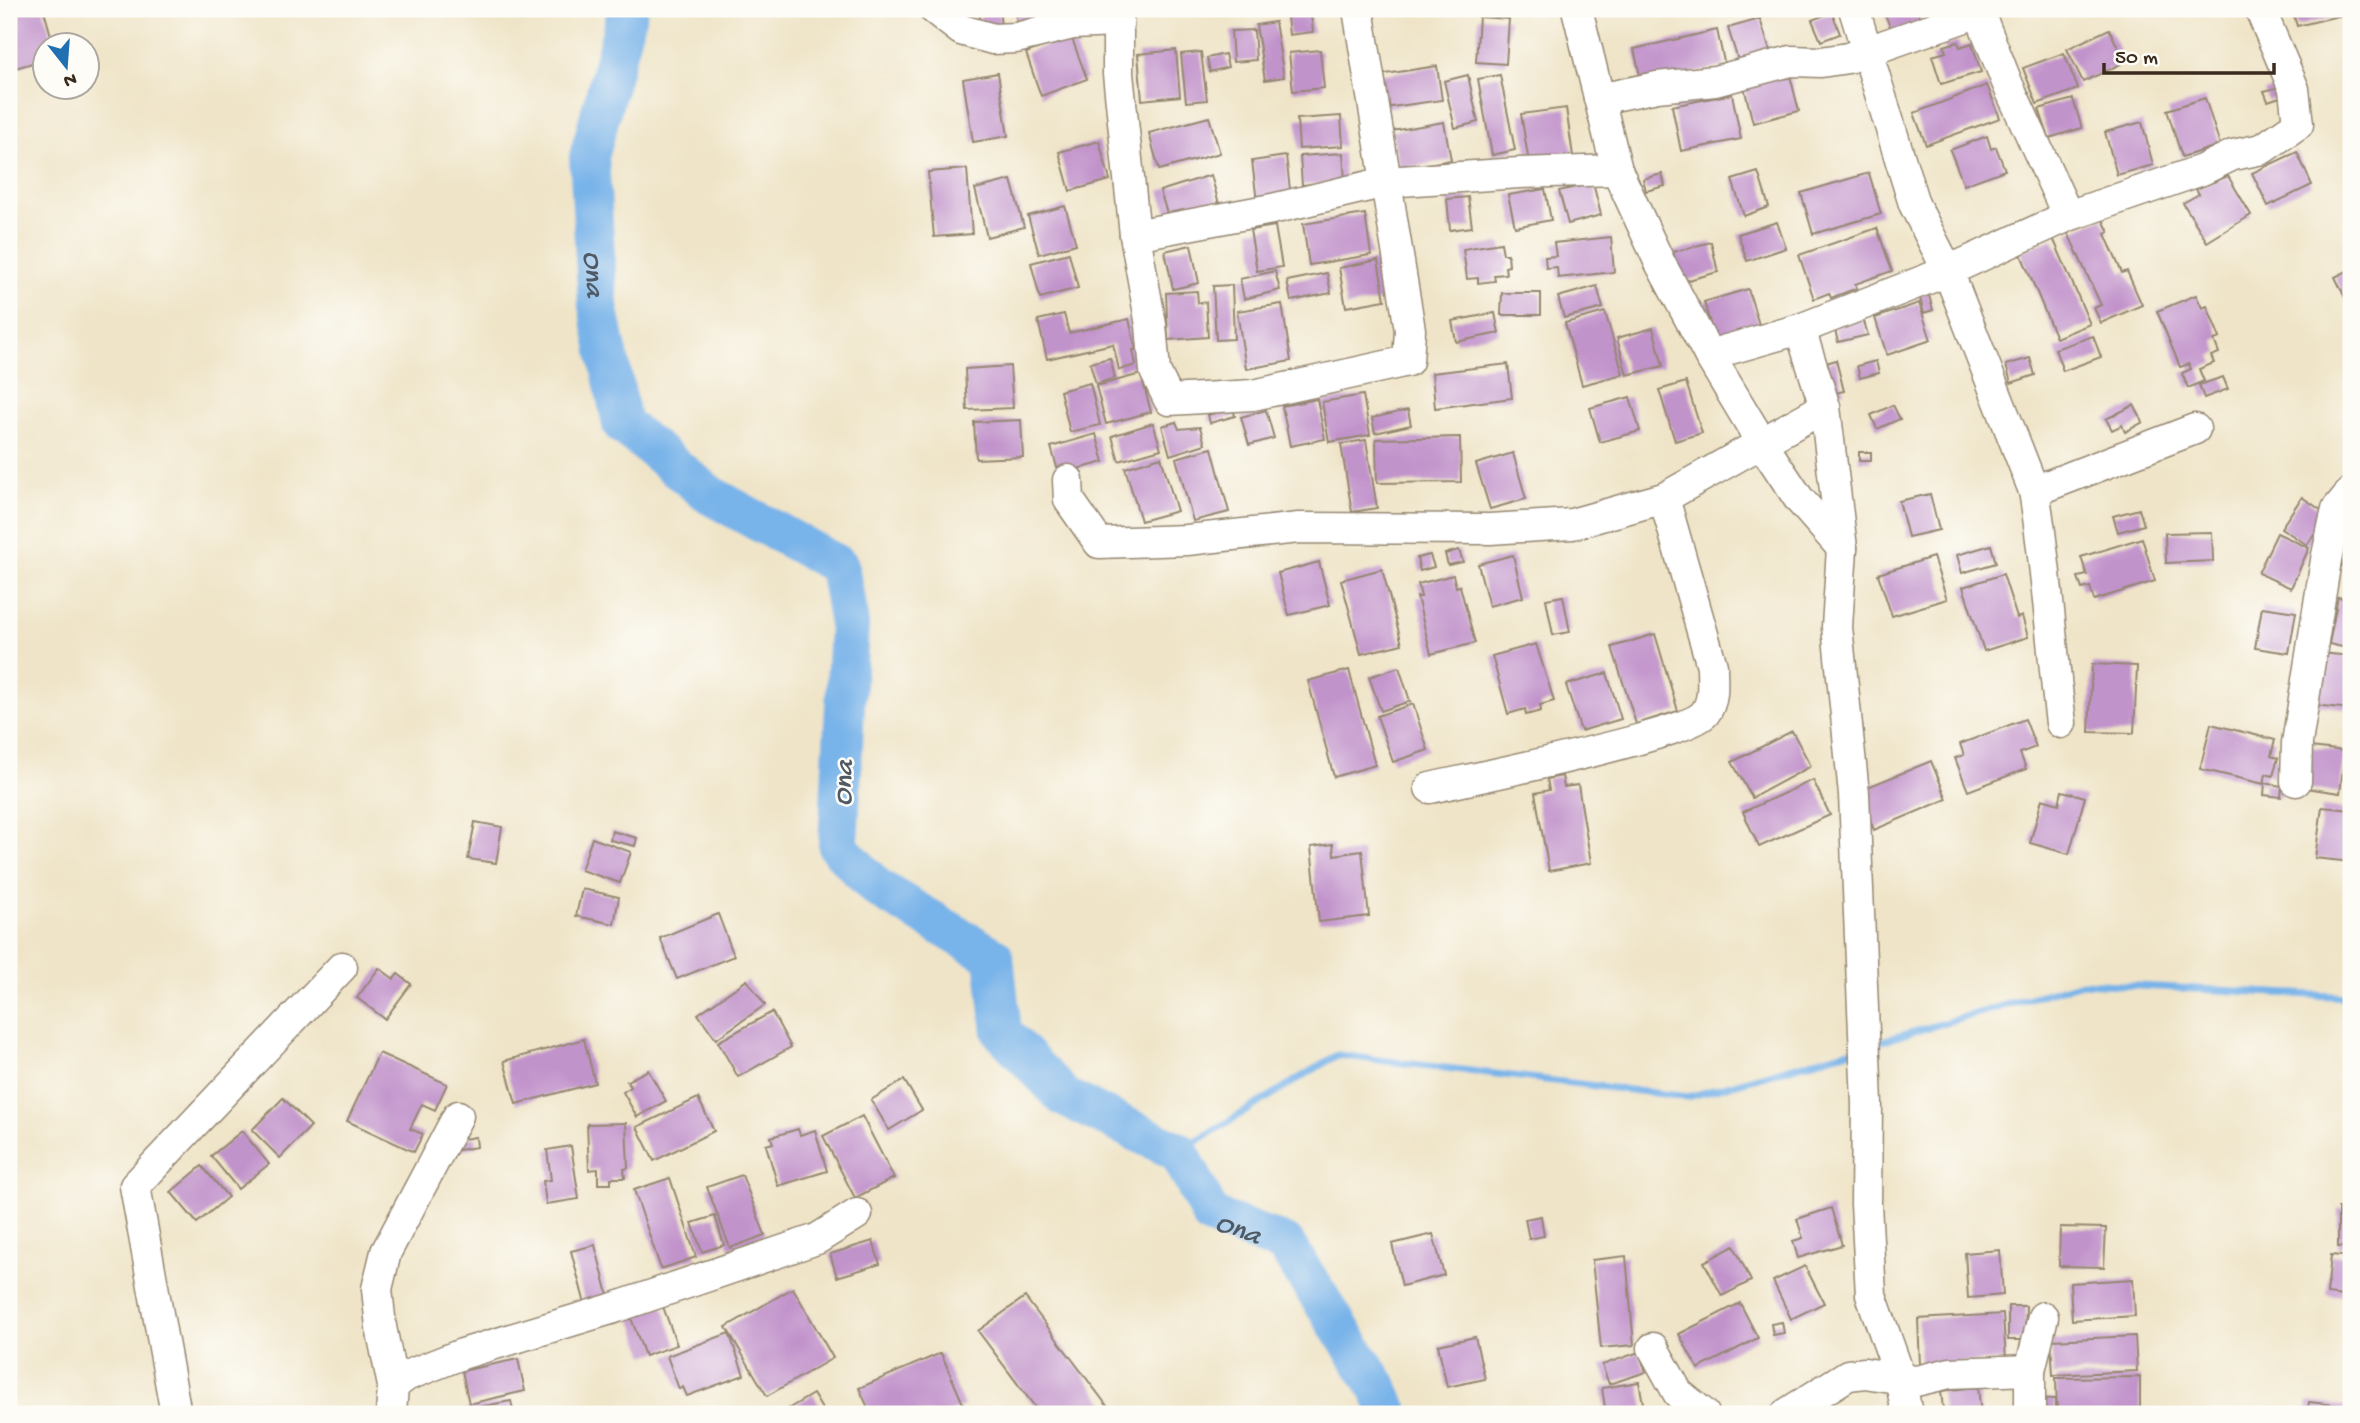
<svg xmlns="http://www.w3.org/2000/svg" width="2360" height="1423" viewBox="0 0 2360 1423" font-family="'Gochi Hand',sans-serif">
<style>
.lines{fill:none;stroke-linecap:round;stroke-linejoin:round}
.stream{stroke:#78b3e9;stroke-width:7}
.river{stroke:#78b3e9;stroke-width:40}
.building{fill:#c193cb}
.minor-casing{stroke:#958772;stroke-width:33}
.minor{stroke:#fff;stroke-width:30}
.labels{text-anchor:middle;stroke-width:5;stroke-linejoin:round;paint-order:stroke}
.water-label{font-size:28px;font-style:italic;fill:#505a65;stroke:#fdfcf7}
</style>
<rect width="100%" height="100%" fill="#fdfcf7"/>
<filter id="ink" filterUnits="userSpaceOnUse"><feTurbulence type="fractalNoise" baseFrequency=".0143" numOctaves="2"/><feDisplacementMap in="SourceGraphic" scale="14" xChannelSelector="R" yChannelSelector="G"/><feConvolveMatrix kernelMatrix="1 2 1 2 8 2 1 2 1" color-interpolation-filters="sRGB"/></filter>
<filter id="wash" filterUnits="userSpaceOnUse"><feTurbulence type="fractalNoise" baseFrequency=".00686" numOctaves="4" result="noise"/><feDisplacementMap in="SourceGraphic" scale="28" xChannelSelector="R" yChannelSelector="G"/><feGaussianBlur stdDeviation="1.57" result="paint"/><feColorMatrix in="noise" values="0 0 0 0 0 0 0 0 0 0 0 0 0 0 0 0 0 1.4 0 .05"/><feComposite in="paint" operator="in"/></filter>
<g filter="url(#wash)">
<rect width="100%" height="100%" fill="#efe4c7"/>
<g class="lines">
<g class="stream">
<path d="M1871,1044L2082,983L2351,997"/>
<path d="M1179,1152L1337,1055L1688,1097L1856,1049"/>
</g>
<path class="river" id="s1" d="M628,9L589,157L598,306L622,424L710,495L839,566L849,624L838,847L877,888L994,957L1002,1032L1064,1097L1179,1152L1211,1216L1285,1244L1378,1387L1390,1414"/>
</g>
<g id="blocks">
<g class="building">
<path d="M9,9H49L44,11L54,46H46V59L9,70Z"/>
<path d="M979,9H999L1001,26L981,29Z"/>
<path d="M1014,9H1070V12L1018,25Z"/>
<path d="M1883,9H1917L1921,21L1892,32Z"/>
<path d="M2285,9H2351V13L2297,26L2293,13L2286,14Z"/>
<path d="M1832,12L1840,34L1821,41L1812,20Z"/>
<path d="M1311,15L1313,32L1289,35L1287,17Z"/>
<path d="M1479,17L1509,19L1506,64L1476,62Z"/>
<path d="M1760,19L1773,60L1741,70L1728,28Z"/>
<path d="M1275,22L1284,77L1265,80L1256,25Z"/>
<path d="M2109,29L2125,62L2083,82L2067,49Z"/>
<path d="M1254,30L1256,60L1233,62L1231,31Z"/>
<path d="M1717,30L1725,66L1642,85L1634,49Z"/>
<path d="M1071,36L1087,79L1041,96L1026,53Z"/>
<path d="M1958,42L1960,47L1972,43L1981,72L1941,84L1932,56L1946,52L1944,46Z"/>
<path d="M1176,50L1180,96L1142,100L1138,54Z"/>
<path d="M1320,50L1324,88L1293,91L1289,53Z"/>
<path d="M1201,52L1207,100L1186,102L1181,54Z"/>
<path d="M2064,53L2078,89L2037,104L2023,68Z"/>
<path d="M1225,54L1228,67L1210,72L1207,58Z"/>
<path d="M1437,66L1442,100L1384,108L1379,75Z"/>
<path d="M1788,68L1799,111L1753,123L1742,79Z"/>
<path d="M998,73L1008,136L973,142L963,79Z"/>
<path d="M1468,75L1478,122L1455,128L1444,81Z"/>
<path d="M1500,75L1515,150L1492,155L1478,79Z"/>
<path d="M1987,85L2000,118L1926,145L1914,113Z"/>
<path d="M2280,87L2283,96L2268,101L2264,91Z"/>
<path d="M1732,94L1741,139L1681,151L1672,106Z"/>
<path d="M2205,98L2220,145L2182,157L2167,110Z"/>
<path d="M2073,99L2082,128L2049,138L2039,109Z"/>
<path d="M1566,108L1573,156L1529,163L1521,114Z"/>
<path d="M1341,116L1343,146L1299,149L1297,119Z"/>
<path d="M1209,117L1220,153L1159,170L1149,133Z"/>
<path d="M1444,122L1451,160L1399,169L1392,131Z"/>
<path d="M2142,122L2153,165L2117,175L2105,132Z"/>
<path d="M1987,136L1991,149L1996,147L2005,170L1964,185L1950,150Z"/>
<path d="M1099,141L1110,180L1070,191L1059,152Z"/>
<path d="M2297,152L2312,185L2268,206L2252,173Z"/>
<path d="M1343,153L1345,182L1302,185L1300,156Z"/>
<path d="M1286,156L1291,198L1257,202L1252,161Z"/>
<path d="M967,169L972,234L934,237L928,172Z"/>
<path d="M1758,172L1769,207L1744,216L1732,180Z"/>
<path d="M1869,173L1881,214L1813,234L1801,193Z"/>
<path d="M1662,174L1665,186L1646,191L1643,179Z"/>
<path d="M1211,175L1221,211L1171,226L1160,191Z"/>
<path d="M2228,176L2251,215L2207,242L2183,203L2199,194L2196,189Z"/>
<path d="M1011,180L1024,227L987,237L975,189Z"/>
<path d="M1593,183L1601,215L1568,224L1559,191Z"/>
<path d="M1545,189L1551,220L1515,227L1508,195Z"/>
<path d="M1468,197L1472,227L1450,230L1447,199Z"/>
<path d="M1065,206L1076,244L1039,254L1028,216Z"/>
<path d="M1365,214L1371,255L1309,265L1303,224Z"/>
<path d="M2102,218L2109,232L2105,234L2122,273L2127,271L2142,305L2101,323L2094,308L2101,305L2068,233Z"/>
<path d="M1777,222L1786,248L1747,261L1738,234Z"/>
<path d="M1275,226L1282,267L1257,271L1250,230Z"/>
<path d="M1877,228L1892,271L1855,284L1857,288L1831,298L1829,293L1814,299L1799,255Z"/>
<path d="M1611,237L1614,272L1558,278L1557,267L1546,268L1545,257L1556,256L1554,243Z"/>
<path d="M2053,238L2090,324L2056,338L2020,252Z"/>
<path d="M1711,242L1718,272L1681,282L1673,252Z"/>
<path d="M1501,243L1503,254H1508L1509,266L1505,267L1506,274L1494,275L1495,281L1478,283V278L1467,279L1463,249Z"/>
<path d="M1191,245L1199,283L1173,289L1165,251Z"/>
<path d="M1069,253L1078,288L1040,298L1031,263Z"/>
<path d="M1378,260L1385,300L1346,307L1339,268Z"/>
<path d="M2351,269V310L2335,277Z"/>
<path d="M1275,271L1280,290L1244,299L1240,279Z"/>
<path d="M1327,273L1331,293L1291,301L1287,281Z"/>
<path d="M1232,285L1234,339L1216,340L1213,286Z"/>
<path d="M1597,286L1603,308L1564,318L1558,297Z"/>
<path d="M1748,289L1760,328L1715,341L1704,302Z"/>
<path d="M1197,291L1198,303L1206,302L1208,337L1168,340L1166,293Z"/>
<path d="M1928,292L1933,310L1924,313L1919,295Z"/>
<path d="M1502,293H1541V315H1501Z"/>
<path d="M2196,295L2202,308L2207,306L2220,338L2214,340L2219,353L2211,356L2214,363L2199,369L2204,381L2188,388L2182,373L2191,369L2189,364L2180,367L2157,311Z"/>
<path d="M1919,303L1931,340L1887,355L1875,318Z"/>
<path d="M1282,304L1291,361L1246,369L1237,311Z"/>
<path d="M1605,312L1623,374L1582,385L1565,323Z"/>
<path d="M1495,313L1499,333L1456,342L1452,321Z"/>
<path d="M1064,314L1069,333L1129,319L1136,350H1133L1136,365L1119,370L1113,344L1047,359L1038,320Z"/>
<path d="M1863,318L1868,335L1838,342L1834,326Z"/>
<path d="M1653,328L1663,366L1627,375L1617,338Z"/>
<path d="M2093,336L2101,357L2063,371L2055,349Z"/>
<path d="M1110,358L1115,378L1096,384L1090,363Z"/>
<path d="M2030,358L2035,375L2011,383L2006,365Z"/>
<path d="M1836,360L1844,391L1831,394L1823,364Z"/>
<path d="M1876,361L1879,373L1860,378L1857,366Z"/>
<path d="M1508,364L1512,398L1435,408L1432,373Z"/>
<path d="M1010,366L1013,408L967,410L965,369Z"/>
<path d="M1141,374L1151,412L1106,424L1096,386Z"/>
<path d="M2223,377L2228,389L2204,398L2199,385Z"/>
<path d="M1686,382L1702,433L1675,441L1659,390Z"/>
<path d="M1090,383L1100,425L1070,432L1060,391Z"/>
<path d="M1363,395L1370,435L1329,442L1322,402Z"/>
<path d="M1630,397L1640,431L1600,442L1590,408Z"/>
<path d="M1317,399L1325,439L1290,446L1282,406Z"/>
<path d="M1893,405L1900,419L1877,429L1871,415Z"/>
<path d="M2134,405L2143,422L2125,432L2122,425L2112,430L2106,419Z"/>
<path d="M1233,408L1235,416L1210,423L1208,415Z"/>
<path d="M1266,410L1274,438L1249,445L1241,417Z"/>
<path d="M1408,410L1411,425L1375,433L1372,418Z"/>
<path d="M1021,420L1023,457L976,459L974,422Z"/>
<path d="M1176,422L1179,429L1200,427L1205,444L1170,455L1162,426Z"/>
<path d="M1153,423L1161,449L1119,461L1112,436Z"/>
<path d="M1096,434L1104,462L1059,474L1051,447Z"/>
<path d="M1460,437L1461,482L1377,483L1376,439Z"/>
<path d="M1366,440L1377,508L1352,512L1341,444Z"/>
<path d="M1212,448L1229,512L1193,521L1176,458Z"/>
<rect x="1859" y="452" width="12" height="9"/>
<path d="M1513,453L1526,499L1490,509L1476,464Z"/>
<path d="M1161,457L1177,511L1141,521L1125,468Z"/>
<path d="M1930,494L1939,530L1908,537L1899,501Z"/>
<path d="M2302,497L2328,515L2307,545L2281,528Z"/>
<path d="M2139,509L2144,525L2118,532L2113,516Z"/>
<path d="M2212,532L2213,561L2166,563L2165,533Z"/>
<path d="M2277,533L2309,548L2291,588L2258,573Z"/>
<path d="M2142,538L2155,581L2094,600L2090,587L2082,589L2078,577L2087,575L2081,557Z"/>
<path d="M2351,543V569L2342,566Z"/>
<path d="M1991,545L1996,563L1962,573L1957,555Z"/>
<path d="M1459,550L1463,562L1448,565L1445,554Z"/>
<path d="M1430,555L1434,567L1420,571L1417,558Z"/>
<path d="M1513,555L1523,597L1489,606L1478,564Z"/>
<path d="M1933,557L1947,599L1892,616L1878,574Z"/>
<path d="M1319,562L1330,605L1289,615L1278,573Z"/>
<path d="M1382,569L1402,644L1361,654L1341,580Z"/>
<path d="M2003,574L2017,618L2022,616L2028,637L1984,651L1963,587Z"/>
<path d="M1453,575L1456,587L1460,586L1475,643L1431,654L1417,597H1421L1418,584Z"/>
<path d="M1563,596L1570,632L1553,635L1546,599Z"/>
<path d="M2338,597L2351,600V649L2329,644Z"/>
<path d="M2262,607L2296,612L2289,653L2255,648Z"/>
<path d="M1655,634L1678,711L1636,724L1612,647Z"/>
<path d="M1536,644L1554,701L1540,705L1541,711L1526,715L1525,709L1508,714L1492,656Z"/>
<path d="M2320,653L2351,656V709L2314,705Z"/>
<path d="M2092,664L2137,666L2134,733L2089,732Z"/>
<path d="M1399,667L1410,701L1381,711L1369,677Z"/>
<path d="M1349,670L1375,765L1334,777L1308,681Z"/>
<path d="M1607,673L1621,719L1581,731L1566,685Z"/>
<path d="M1413,704L1428,750L1393,762L1377,716Z"/>
<path d="M2025,719L2036,747L2020,753L2026,769L1968,791L1955,758L1964,755L1960,744Z"/>
<path d="M2211,724L2275,740L2271,756L2278,758L2273,776L2266,774L2264,784L2200,769Z"/>
<path d="M1792,731L1811,766L1752,798L1732,762Z"/>
<path d="M2310,747L2345,751L2340,793L2305,788Z"/>
<path d="M1931,761L1947,799L1874,830L1858,791Z"/>
<path d="M1562,776L1564,787L1578,785L1591,863L1549,871L1535,793L1549,790L1547,779Z"/>
<path d="M1813,780L1830,815L1759,847L1743,812Z"/>
<path d="M2265,783L2282,786L2281,797L2264,795Z"/>
<path d="M2062,791L2085,797L2069,854L2030,843L2042,799L2059,804Z"/>
<path d="M2322,807L2351,810V862L2315,858Z"/>
<path d="M475,822L502,827L496,863L468,859Z"/>
<path d="M612,831L637,838L635,846L610,840Z"/>
<path d="M592,838L631,852L620,883L581,870Z"/>
<path d="M1333,844L1334,855L1362,851L1369,916L1319,922L1311,847Z"/>
<path d="M582,889L619,897L614,924L576,916Z"/>
<path d="M718,914L734,956L677,979L660,938Z"/>
<path d="M379,968L394,979L398,974L411,984L385,1019L357,998Z"/>
<path d="M747,980L765,1005L716,1039L698,1014Z"/>
<path d="M772,1012L791,1047L738,1077L718,1042Z"/>
<path d="M584,1039L595,1083L516,1104L504,1061Z"/>
<path d="M379,1053L447,1084L435,1110L422,1104L410,1129L423,1134L414,1152L347,1121Z"/>
<path d="M648,1070L666,1101L637,1117L623,1092L631,1087L627,1081Z"/>
<path d="M904,1080L922,1110L889,1130L871,1100Z"/>
<path d="M283,1098L311,1126L280,1158L252,1130Z"/>
<path d="M698,1098L714,1131L654,1161L637,1127Z"/>
<path d="M862,1116L894,1178L855,1198L823,1136Z"/>
<path d="M626,1123L628,1168L624,1169L625,1178H611V1184H598V1169L589,1170L587,1124Z"/>
<path d="M798,1129L800,1135L815,1130L827,1171L778,1186L766,1145L773,1143L771,1137Z"/>
<path d="M242,1131L269,1164L238,1189L211,1156Z"/>
<path d="M476,1137L477,1147L458,1150L456,1140Z"/>
<path d="M571,1146L579,1199L546,1204L543,1181L551,1180L547,1150Z"/>
<path d="M202,1166L228,1197L197,1223L171,1192Z"/>
<path d="M742,1175L765,1235L730,1248L707,1187Z"/>
<path d="M670,1178L696,1257L661,1269L634,1190Z"/>
<path d="M1831,1208L1842,1245L1798,1258L1793,1241L1803,1238L1797,1219Z"/>
<path d="M2338,1208L2351,1209V1247H2338Z"/>
<path d="M715,1216L724,1245L702,1252L692,1223Z"/>
<path d="M1541,1216L1544,1236L1529,1239L1525,1219Z"/>
<path d="M2060,1227L2106,1228L2104,1267L2059,1266Z"/>
<path d="M1433,1234L1444,1275L1402,1286L1392,1244Z"/>
<path d="M873,1241L880,1264L837,1277L830,1254Z"/>
<path d="M595,1245L609,1298L585,1304L571,1251Z"/>
<path d="M1734,1246L1751,1281L1722,1296L1704,1262Z"/>
<path d="M2000,1250L2003,1295L1968,1298L1965,1253Z"/>
<path d="M2331,1255L2351,1257V1297L2327,1294Z"/>
<path d="M1626,1256L1634,1345L1601,1348L1592,1260Z"/>
<path d="M1805,1266L1824,1303L1791,1319L1773,1281Z"/>
<path d="M2133,1279L2135,1316L2072,1320L2070,1283Z"/>
<path d="M793,1288L833,1358L767,1396L726,1327Z"/>
<path d="M1025,1297L1111,1411L1107,1414H1026L1035,1407L978,1331Z"/>
<path d="M1740,1303L1758,1338L1698,1369L1679,1334Z"/>
<path d="M662,1304L677,1345L645,1356L630,1315Z"/>
<path d="M2008,1306H2026L2025,1340H2008Z"/>
<path d="M2003,1314L2006,1360L1920,1365L1918,1319Z"/>
<path d="M1782,1322L1784,1333L1773,1335L1771,1324Z"/>
<path d="M729,1333L744,1375L687,1396L683,1387L679,1389L667,1356Z"/>
<path d="M2135,1336L2137,1371L2053,1375L2051,1340Z"/>
<path d="M1475,1337L1485,1379L1447,1387L1438,1345Z"/>
<path d="M1639,1352L1646,1372L1609,1384L1602,1365Z"/>
<path d="M941,1353L964,1406L945,1414H871L859,1388Z"/>
<path d="M518,1359L525,1391L469,1404L462,1371Z"/>
<path d="M2140,1377V1412L2057,1414L2056,1378Z"/>
<path d="M1639,1382L1645,1414H1606L1602,1388Z"/>
<path d="M1978,1387L1981,1414H1933V1410L1943,1409L1941,1391Z"/>
<path d="M813,1394L825,1414H784L783,1412Z"/>
<path d="M2035,1398L2055,1399V1414H2035Z"/>
<path d="M511,1401L514,1414H446V1413Z"/>
<path d="M2309,1402L2351,1407V1414H2307Z"/>
</g>
</g>
</g>
<g filter="url(#ink)">
<use href="#blocks" fill-opacity="0" stroke="#958772" stroke-width="2"/>
<g class="lines">
<defs>
<g id="minor">
<path d="M934,9L961,30L993,39L1016,38L1073,24L1116,22"/>
<path d="M1118,9V74L1135,235L1151,325L1155,371L1169,400L1253,395L1408,361L1410,330L1358,9"/>
<path d="M1577,9L1617,170L1659,261L1709,355L1763,445L1799,499L1842,548"/>
<path d="M1854,9L1914,204L1948,271L2034,491L2195,429"/>
<path d="M1985,9L1979,12L2008,85L2068,216"/>
<path d="M1599,99L1657,87L1715,81L1791,61L1821,62L1848,58L1979,12"/>
<path d="M1135,235L1272,209L1386,182L1519,173L1617,170"/>
<path d="M1800,329L1825,407L1842,548L1837,627L1854,794L1867,1104L1866,1204L1871,1295L1900,1377L1907,1414"/>
<path d="M1709,355L1800,329L1948,271L2068,216L2202,170L2233,155L2262,149L2298,124L2294,89L2260,9"/>
<path d="M1068,480L1069,500L1099,543L1187,540L1299,528L1490,529L1572,524L1664,498L1825,407"/>
<path d="M2034,491C2047,568 2051,645 2061,723"/>
<path d="M2296,781L2297,743L2326,560L2337,509L2351,492"/>
<path d="M1430,788C1470,779 1688,735 1705,713C1715,700 1712,681 1712,666L1664,498"/>
<path d="M1653,1348L1678,1393L1704,1414"/>
<path d="M393,1386L406,1376L462,1354L611,1309L817,1239L857,1214"/>
<path d="M176,1414L135,1186L342,967"/>
<path d="M391,1414L393,1386L381,1327L377,1289L386,1252L458,1116"/>
<path d="M1786,1414L1848,1375L1865,1373L1916,1381L1950,1373L2030,1370"/>
<path d="M2030,1414V1370L2043,1317"/>
</g>
</defs>
<use href="#minor" class="minor-casing"/>
<use href="#minor" class="minor"/>
</g>
</g>
<g class="labels">
<g class="water-label">
<text dy="10" stroke="none"><textPath href="#s1" startOffset="270">Ona</textPath></text>
<text transform="translate(841 783) rotate(-87)" y="10">Ona</text>
<text dy="10" stroke="none"><textPath href="#s1" startOffset="1552">Ona</textPath></text>
</g>
</g>
<rect width="2360" height="1423" fill="none" stroke="#fdfcf7" stroke-width="35"/>
<g transform="translate(66 66) rotate(163)"><circle r="33" fill="#fdfcf7" stroke="#afa8a0" stroke-width="2"/>
<path d="M0-5L12 26L0 18L-12 26Z" fill="#1f6fb2"/>
<text y="-10" font-size="19" font-weight="bold" text-anchor="middle" fill="#3b2a1e">N</text>
</g>
<path d="M2104 63v10h170v-10" fill="none" stroke="#3b2a1e" stroke-width="3.5"/>
<text x="2115" y="63" font-size="21" fill="#3b2a1e" stroke="#fdfcf7" stroke-width="5" paint-order="stroke">50 m</text>
</svg>
